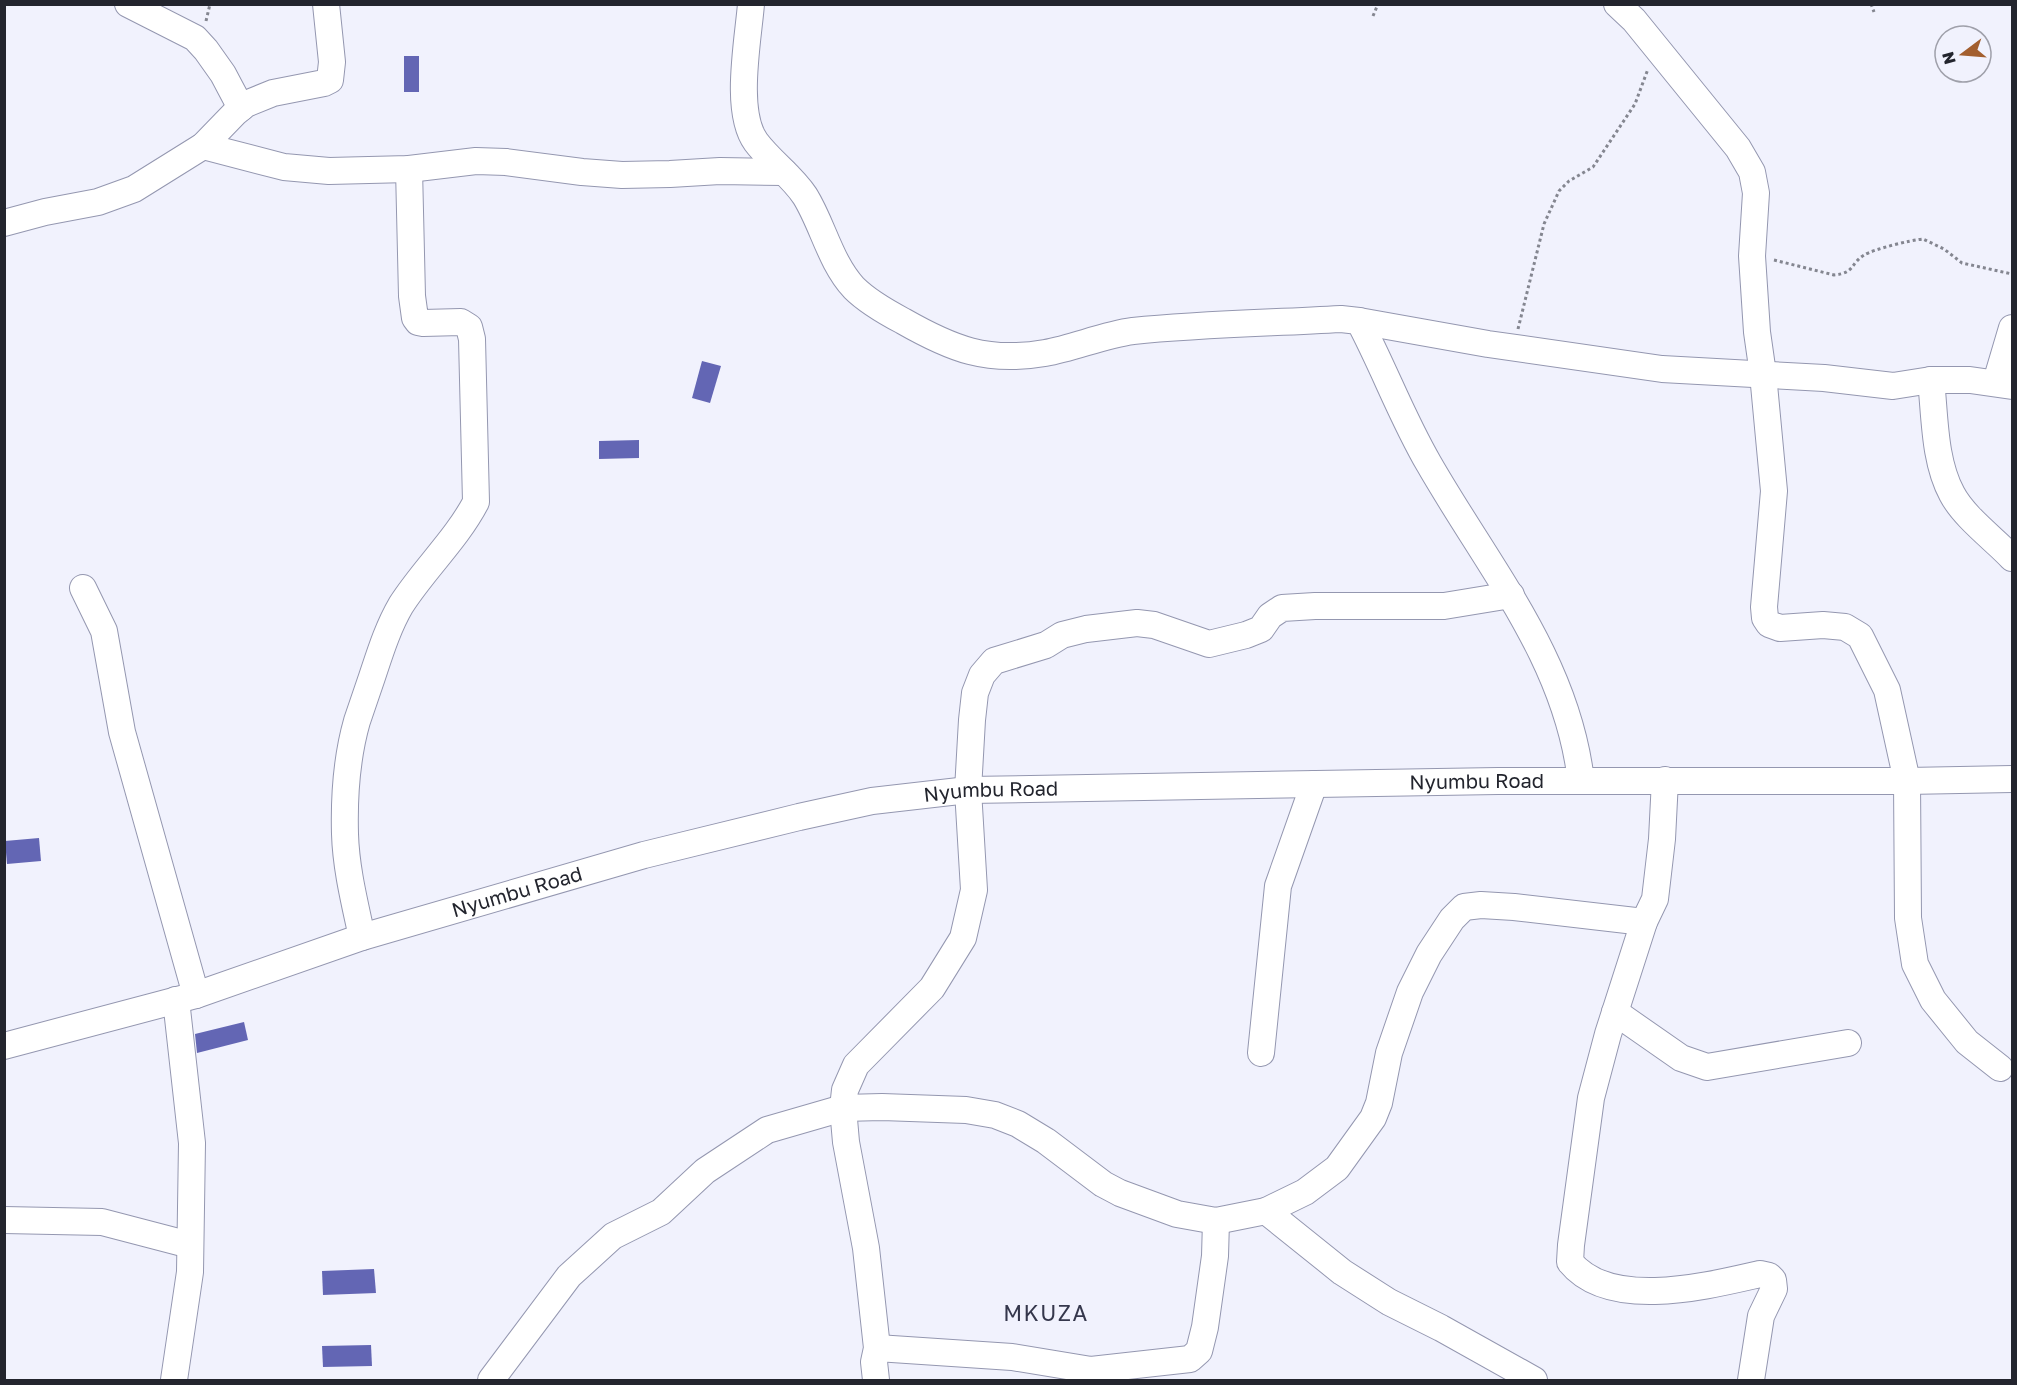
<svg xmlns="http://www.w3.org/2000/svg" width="2017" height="1385" viewBox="0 0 2017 1385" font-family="'Golos Text',sans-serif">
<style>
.building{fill:#6366b4}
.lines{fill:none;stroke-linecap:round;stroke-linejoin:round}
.minor-casing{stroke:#9497b0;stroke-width:28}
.path{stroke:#848690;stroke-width:3;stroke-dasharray:3 3;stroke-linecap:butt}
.minor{stroke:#fff;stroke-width:26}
.labels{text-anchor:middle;stroke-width:6;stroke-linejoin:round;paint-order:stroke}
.street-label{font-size:20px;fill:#23252e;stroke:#f1f2fd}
.quarter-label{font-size:22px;letter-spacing:1.5px;fill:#35374c;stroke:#f1f2fd}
</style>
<rect width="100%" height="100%" fill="#f1f2fd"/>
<g class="building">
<rect x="404" y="56" width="15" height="36"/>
<path d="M702,361L721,366L710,403L692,398Z"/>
<path d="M639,440V458L599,459V441Z"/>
<path d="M39,838L41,861L7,864L5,841Z"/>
<path d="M244,1022L248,1040L197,1053L195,1034Z"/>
<path d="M374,1269L376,1293L323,1295L322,1271Z"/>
<path d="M371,1345L372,1366L323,1367L322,1346Z"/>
</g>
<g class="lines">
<defs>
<g id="minor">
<path d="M128,4L195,38L206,50L223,74L241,108"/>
<path d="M751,4C748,41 734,112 756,142C771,162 792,176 805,196C823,225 830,262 854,288C868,302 886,312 903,321C952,349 987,363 1045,353C1074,348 1103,335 1133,331C1202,324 1272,323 1341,319L1359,321C1384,368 1402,418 1429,464C1488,567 1567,659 1581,781"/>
<path d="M1617,4L1634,20L1738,148L1752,172L1756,193L1752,256L1757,332L1763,374L1774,491L1764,607L1765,618L1769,624L1780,628L1823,625L1845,627L1860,636L1887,690L1907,781L1908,918L1915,964L1933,1000L1967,1042L2000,1068"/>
<path d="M203,146L284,167L329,171L409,169L476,161L506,162L582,172L622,175L670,174L720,171L784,172"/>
<path d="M4,223L45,212L98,202L134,189L203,146L235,113L246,104L273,93L324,83L330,80L332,62L326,4"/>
<path d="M1359,321L1488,344L1662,369L1824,378L1893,386L1931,380H1970L2012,386"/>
<path d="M1931,380C1935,417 1934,461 1952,494C1964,517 1994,539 2012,558"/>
<path d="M1996,382L2012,328"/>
<path d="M83,588L104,631L122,732L196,995"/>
<path d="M1665,780L1662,839L1655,899L1644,922L1608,1034L1591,1098L1571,1245L1570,1262C1610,1311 1707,1286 1760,1274L1769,1276L1773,1280L1774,1289L1761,1316L1751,1380"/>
<path d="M362,937C355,904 346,869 345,834C344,797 347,756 357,721C362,706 367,692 372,677C380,653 388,627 401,605C424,569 456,540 476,502L472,339L469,327L461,322L423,323L418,322L415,318L412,296L409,169"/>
<path d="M1615,1012L1681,1058L1707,1067L1848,1043"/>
<path id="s1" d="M4,1046L196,995L362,937L644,855L799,817L872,801L968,790L1498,781H1907L2012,779"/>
<path d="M1261,1053L1278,886L1314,784"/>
<path d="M1266,1211L1342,1272L1389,1302L1441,1328L1534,1380"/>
<path d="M4,1220L102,1222L190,1245"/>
<path d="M877,1348L1012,1357L1091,1370L1190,1359L1199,1351L1205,1327L1215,1256L1216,1221"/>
<path d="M174,1380L190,1272L192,1143L176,1000"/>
<path d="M491,1380L569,1276L613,1236L661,1212L705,1171L767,1130L843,1108L882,1107L966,1110L995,1115L1018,1124L1046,1141L1103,1184L1120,1193L1177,1214L1216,1221L1266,1211L1305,1192L1337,1168L1373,1118L1379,1103L1389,1053L1410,992L1429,954L1452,919L1464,907L1481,905L1514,907L1644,922"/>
<path d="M876,1380L874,1362L877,1348L866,1248L846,1142L843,1108L845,1090L856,1065L932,988L963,938L974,890L968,790L972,720L975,693L982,675L994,661L1046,645L1062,635L1086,629L1137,623L1154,625L1209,644L1246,635L1261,629L1270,616L1282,608L1315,606H1444L1511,595"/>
</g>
</defs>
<use href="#minor" class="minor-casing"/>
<g class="path">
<path d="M1871,4L1874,12"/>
<path d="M1373,16L1378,4"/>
<path d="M206,21L210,4"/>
<path d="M1774,260L1834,275C1855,273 1850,264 1864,255C1874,249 1911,240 1923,239L1944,249L1962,263L2012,274"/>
<path d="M1518,329L1544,224L1559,191L1569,181L1593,167L1635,104L1648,69"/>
</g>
<use href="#minor" class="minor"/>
</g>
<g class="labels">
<g class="street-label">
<text dy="7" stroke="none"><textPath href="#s1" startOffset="1508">Nyumbu Road</textPath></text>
<text dy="7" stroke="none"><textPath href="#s1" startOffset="1022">Nyumbu Road</textPath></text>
<text dy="7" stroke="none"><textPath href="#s1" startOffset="536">Nyumbu Road</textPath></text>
</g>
<g class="quarter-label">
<text x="1046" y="1321">MKUZA</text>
</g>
</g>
<rect width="2017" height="1385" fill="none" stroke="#23252e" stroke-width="12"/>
<g transform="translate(1963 54) rotate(254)"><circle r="28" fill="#f1f2fd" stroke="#9fa0aa" stroke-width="1.5"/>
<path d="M0-4.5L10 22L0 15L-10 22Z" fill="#a35f2f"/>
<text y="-9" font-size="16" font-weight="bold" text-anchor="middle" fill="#23252e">N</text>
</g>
</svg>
